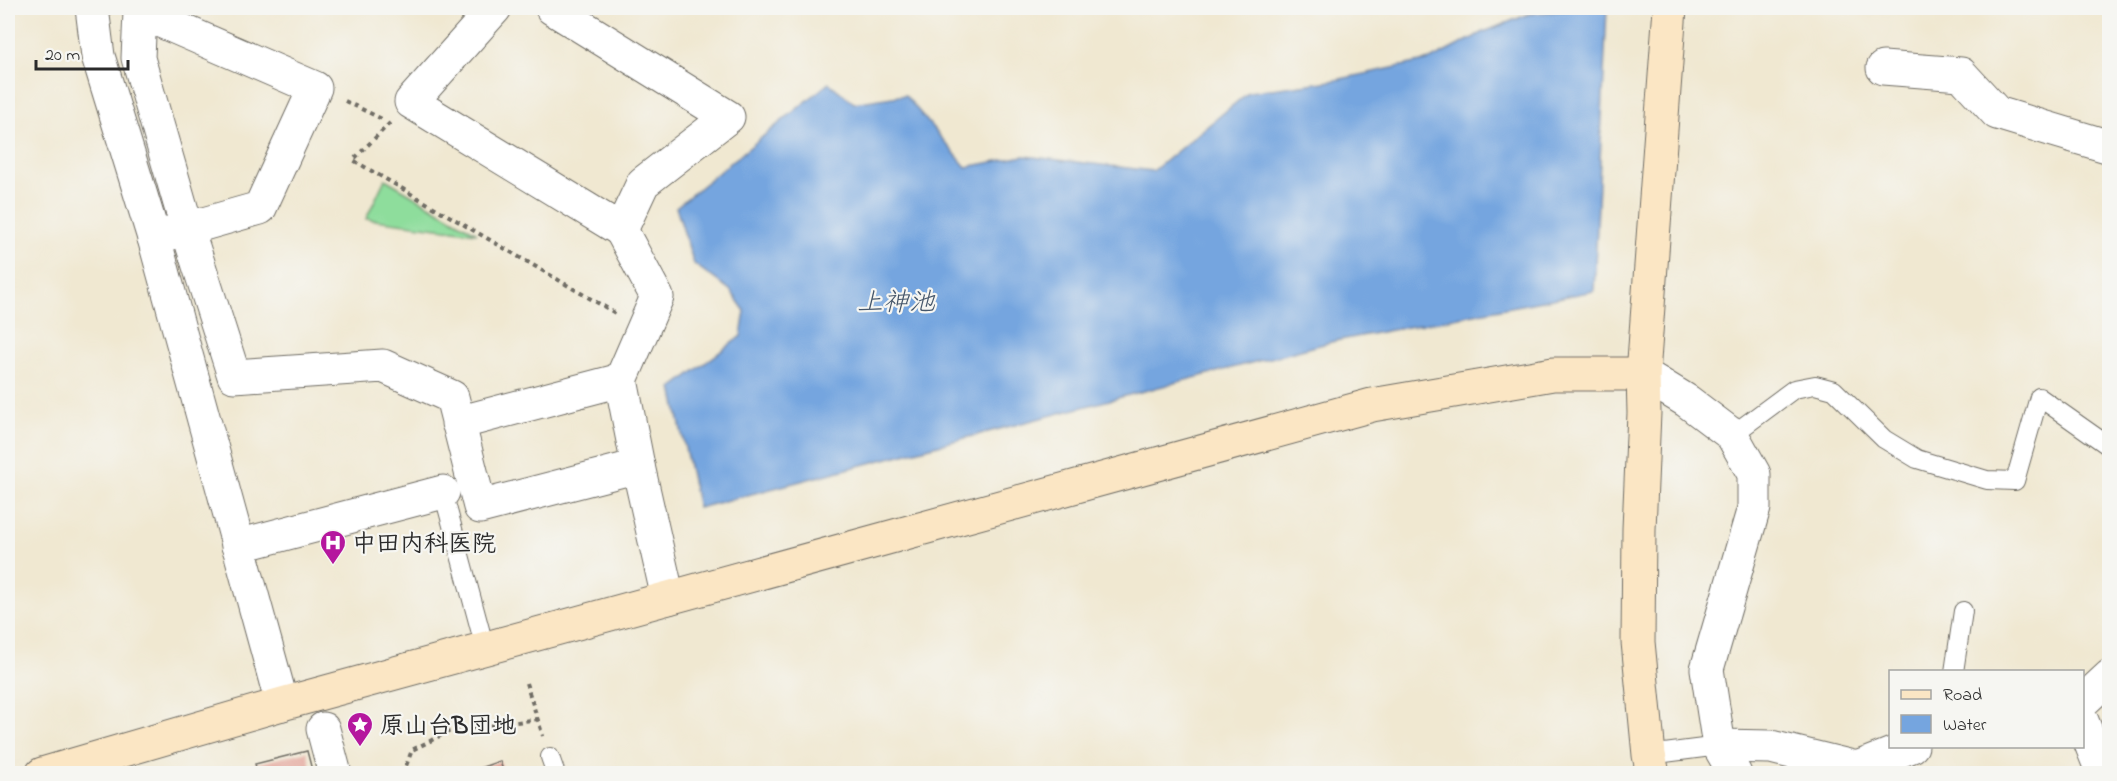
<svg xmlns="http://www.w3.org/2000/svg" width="2117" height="781" viewBox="0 0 2117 781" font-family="'Indie Flower','Klee One',sans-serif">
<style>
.green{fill:#8edd9c;stroke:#5c8464;stroke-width:1.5}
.water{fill:#75a5df;stroke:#506885;stroke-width:1.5}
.building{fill:#e19b90}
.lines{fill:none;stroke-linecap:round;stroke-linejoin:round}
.lane-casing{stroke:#706d65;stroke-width:20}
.street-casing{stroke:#706d65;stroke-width:35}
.secondary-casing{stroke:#706d65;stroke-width:35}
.path{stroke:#706d65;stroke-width:4;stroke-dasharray:4.5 4.5;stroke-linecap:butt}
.lane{stroke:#fff;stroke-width:18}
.street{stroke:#fff;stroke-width:33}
.secondary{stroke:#fbe6c4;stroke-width:33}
.labels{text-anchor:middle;stroke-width:4.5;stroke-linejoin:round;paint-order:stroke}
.poi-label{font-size:24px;font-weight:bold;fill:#2b2b2b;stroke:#f6f6f2;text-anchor:start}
.water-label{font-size:26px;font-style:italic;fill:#45566a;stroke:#f6f6f2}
</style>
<rect width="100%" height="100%" fill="#f6f6f2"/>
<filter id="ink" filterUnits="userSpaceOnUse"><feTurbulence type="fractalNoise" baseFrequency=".0167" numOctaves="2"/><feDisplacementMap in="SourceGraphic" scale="12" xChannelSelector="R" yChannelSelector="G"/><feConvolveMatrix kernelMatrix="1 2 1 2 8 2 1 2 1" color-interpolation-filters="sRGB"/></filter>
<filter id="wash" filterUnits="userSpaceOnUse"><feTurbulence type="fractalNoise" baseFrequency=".008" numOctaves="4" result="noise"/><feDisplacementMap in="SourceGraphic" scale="24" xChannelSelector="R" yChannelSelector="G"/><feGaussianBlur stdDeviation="1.35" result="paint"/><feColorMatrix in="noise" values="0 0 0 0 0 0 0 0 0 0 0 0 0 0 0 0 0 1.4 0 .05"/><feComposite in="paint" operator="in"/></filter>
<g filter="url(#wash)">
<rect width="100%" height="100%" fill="#f0e8d1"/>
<path class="green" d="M385,179L477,233L366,219Z"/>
<path class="water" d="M1589,8H1607L1594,291L1335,341L698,508L672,388L741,336L745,311L730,290L694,264L676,207L829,83L854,103L905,95L966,167L1024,156L1153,171L1249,92L1331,81L1430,60L1484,32L1529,14Z"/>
<g id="blocks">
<g class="building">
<path d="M307,751L313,774H258L255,764Z"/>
<path d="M500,761L504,774H465V773Z"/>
</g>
</g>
</g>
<g filter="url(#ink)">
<use href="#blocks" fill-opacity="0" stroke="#706d65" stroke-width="1.5"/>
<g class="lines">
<defs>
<g id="lane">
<path d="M1732,435L1794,389L1815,385L1834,390L1884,439L1917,459L1987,480L2015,481L2039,397L2110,447"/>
<path d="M443,492L485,648"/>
<path d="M1954,672L1963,611"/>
<path d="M1649,755L1719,746"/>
<path d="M550,757L556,774"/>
</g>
<g id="street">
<path d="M92,8L98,56L154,238L282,704"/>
<path d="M495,8L411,102L621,230L643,183L728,117L552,8"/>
<path d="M1883,68L1961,74L1997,113L2110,147"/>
<path d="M621,230L657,297L621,380"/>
<path d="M154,238L260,208L315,88L140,12L138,58L187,228L234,376L383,366L452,397L480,507L638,466L621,380L458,423"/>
<path d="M1643,374L1687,401L1732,435L1754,474V508L1707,669L1719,746L1735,774"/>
<path d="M638,466L668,598"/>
<path d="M238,546L443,492"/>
<path d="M2082,702L2110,676"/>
<path d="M2082,721L2103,774"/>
<path d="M323,729L335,774"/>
<path d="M1719,746L1771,747L1857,768L1912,746"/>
</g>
<g id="secondary">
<path d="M42,774L282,704L1372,405L1553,374H1643"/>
<path d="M1653,774L1649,755L1638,642L1639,529L1644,413L1643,374L1670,8"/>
</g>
</defs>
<use href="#lane" class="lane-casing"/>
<use href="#street" class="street-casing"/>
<use href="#secondary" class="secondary-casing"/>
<g class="path">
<path d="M345,101L384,120"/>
<path d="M390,123L353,160L615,313"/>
<path d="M526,683L543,736"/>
<path d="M403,774L412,750L448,732L538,719"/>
</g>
<use href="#lane" class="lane"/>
<use href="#street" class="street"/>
<use href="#secondary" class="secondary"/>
</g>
</g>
<defs>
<symbol id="hospital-pin" viewBox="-11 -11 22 30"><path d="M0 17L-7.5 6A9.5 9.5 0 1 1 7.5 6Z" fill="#b5179e" stroke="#f6f6f2"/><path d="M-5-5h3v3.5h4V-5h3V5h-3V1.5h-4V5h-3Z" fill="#fff"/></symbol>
<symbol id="sight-pin" viewBox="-11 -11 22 30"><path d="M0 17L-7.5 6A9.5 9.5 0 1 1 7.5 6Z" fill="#b5179e" stroke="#f6f6f2"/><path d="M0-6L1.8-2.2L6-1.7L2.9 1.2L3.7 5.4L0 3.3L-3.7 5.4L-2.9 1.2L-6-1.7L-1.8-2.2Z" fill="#fff"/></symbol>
</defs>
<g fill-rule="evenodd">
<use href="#hospital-pin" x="318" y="528" width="30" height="40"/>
<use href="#sight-pin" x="345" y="710" width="30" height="40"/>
</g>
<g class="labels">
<g class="poi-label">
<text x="352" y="551">中田内科医院</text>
<text x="380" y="733">原山台B団地</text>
</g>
<g class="water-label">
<text x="896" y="310">上神池</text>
</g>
</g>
<rect width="2117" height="781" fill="none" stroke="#f6f6f2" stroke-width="30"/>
<rect x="1889" y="670" width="195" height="78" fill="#f6f6f2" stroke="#a5a5a2" stroke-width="1.5"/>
<rect x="1901" y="690" width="30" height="9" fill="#fbe6c4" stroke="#a5a5a2" stroke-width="1.5"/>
<text x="1943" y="700" font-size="18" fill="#2b2b2b">Road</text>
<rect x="1901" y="715" width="30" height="18" fill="#75a5df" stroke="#a5a5a2" stroke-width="1.5"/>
<text x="1943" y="730" font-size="18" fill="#2b2b2b">Water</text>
<path d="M36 60v9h92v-9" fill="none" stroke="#2b2b2b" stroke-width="3"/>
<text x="45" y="60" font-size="18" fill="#2b2b2b" stroke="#f6f6f2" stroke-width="4.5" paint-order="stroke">20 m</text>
</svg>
